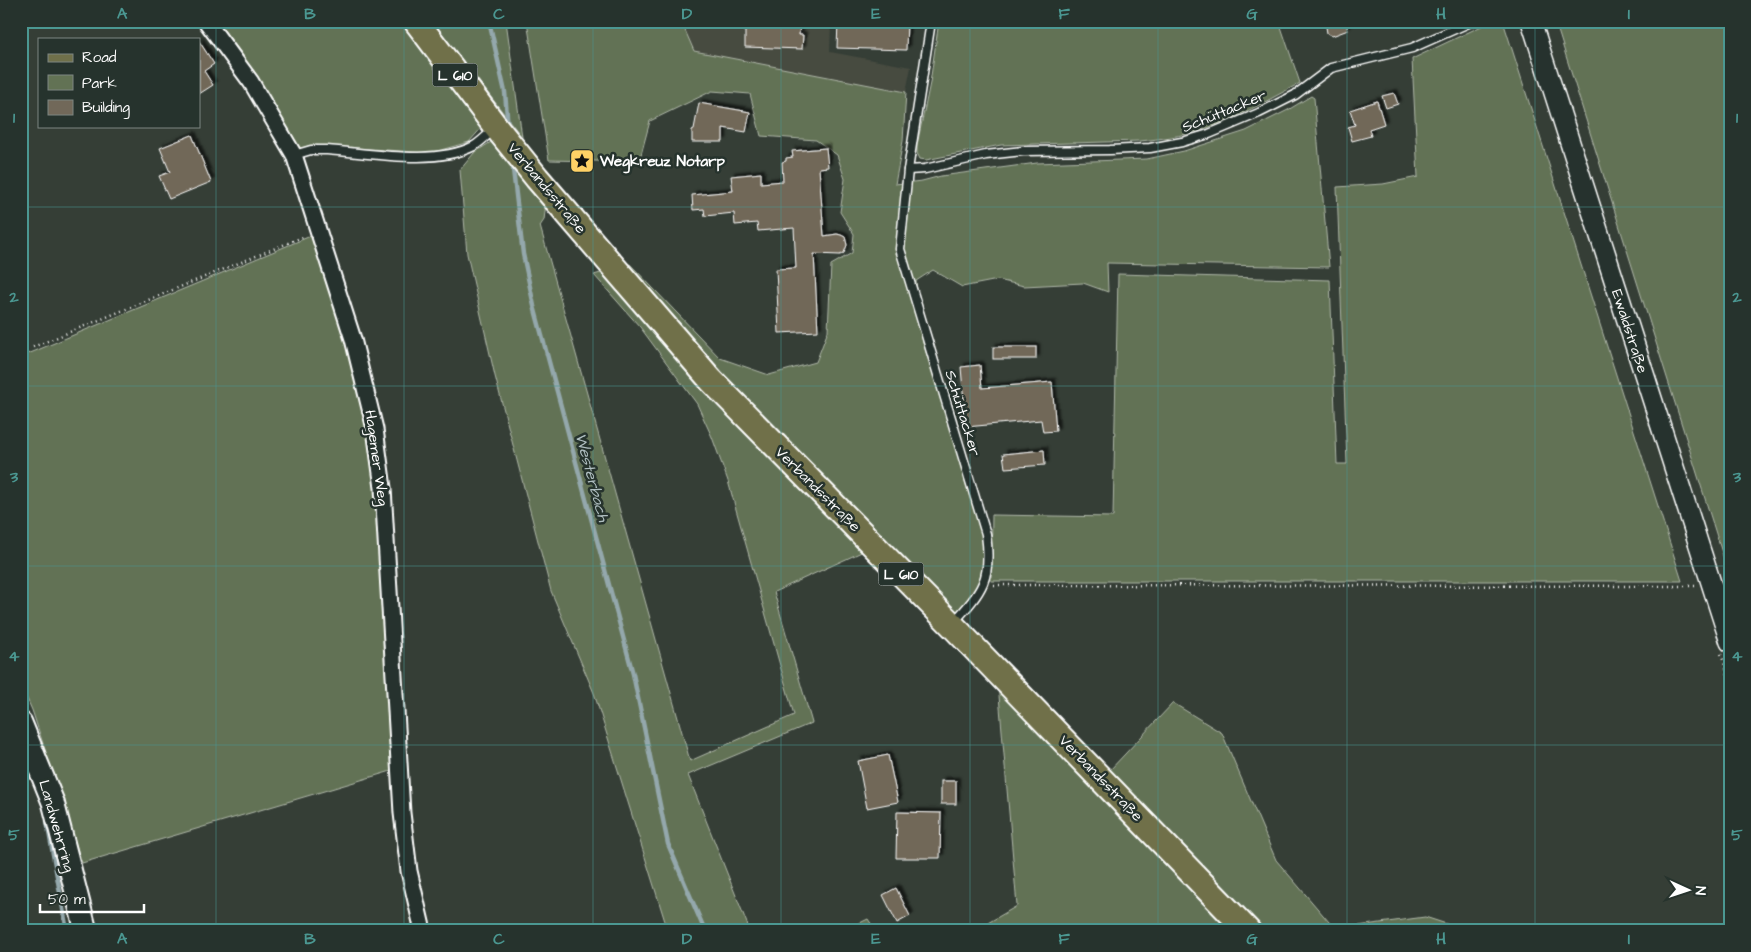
<svg xmlns="http://www.w3.org/2000/svg" width="1751" height="952" viewBox="0 0 1751 952" font-family="'Architects Daughter',sans-serif">
<style>
.built{fill:#474b40}
.green{fill:#627254;stroke:#b0b8aa}
.lines{fill:none;stroke-linecap:round;stroke-linejoin:round}
.stream{stroke:#94a8ac;stroke-width:4.5}
.building{fill:#716859;stroke:#fff;filter:url(#shadow)}
.service-casing{stroke:#fff;stroke-width:11}
.minor-casing{stroke:#fff;stroke-width:19}
.tertiary-casing{stroke:#fff;stroke-width:22}
.secondary-casing{stroke:#fff;stroke-width:25}
.primary-casing{stroke:#fff;stroke-width:28}
.path{stroke:#fff;stroke-width:2.5;stroke-dasharray:1 4;stroke-linecap:butt}
.service{stroke:#26332d;stroke-width:8}
.minor{stroke:#26332d;stroke-width:15}
.tertiary{stroke:#26332d;stroke-width:19}
.secondary{stroke:#26332d;stroke-width:21}
.primary{stroke:#6f704a;stroke-width:24}
.grid{fill:none;stroke:#4b9892;stroke-width:1;stroke-opacity:0.55}
.labels{text-anchor:middle;stroke-width:5;stroke-linejoin:round;paint-order:stroke}
.shield{fill:#26332d;stroke:#bec2c0;stroke-width:1}
.shield-label{font-size:14px;font-weight:bold;fill:#fff}
.street-label{font-size:15px;fill:#fff;stroke:#26332d}
.poi-label{font-size:15px;font-weight:bold;fill:#fff;stroke:#26332d;text-anchor:start}
.water-label{font-size:16px;font-style:italic;fill:#afbec0;stroke:#26332d}
.neatline{fill:none;stroke:#4b9892;stroke-width:2}
.grid-label{font-size:16px;text-anchor:middle;font-weight:bold;fill:#4b9892}
</style>
<defs>
<filter id="shadow"><feDropShadow dx="3.5" dy="-3.5" stdDeviation="1" flood-color="#0009"/></filter>
</defs>
<rect width="100%" height="100%" fill="#353e36"/>
<filter id="ink" filterUnits="userSpaceOnUse"><feTurbulence type="fractalNoise" baseFrequency=".02" numOctaves="2"/><feDisplacementMap in="SourceGraphic" scale="10" xChannelSelector="R" yChannelSelector="G"/><feConvolveMatrix kernelMatrix="1 2 1 2 8 2 1 2 1" color-interpolation-filters="sRGB"/></filter>
<g filter="url(#ink)">
<path class="built" d="M681,21H831L830,52L911,67L906,92L694,51Z"/>
<g class="green">
<path d="M217,21H404L484,125L469,142L430,153L313,145L298,149L242,54Z"/>
<path d="M432,21H506L522,137Z"/>
<path d="M527,21H681L694,51L906,92L903,141L895,184L922,181L941,176L1037,163L1147,159L1184,151L1246,131L1288,110L1311,96L1314,98L1329,267L1107,263L1108,292L1083,283L1024,286L998,280L962,287L933,270L916,281L923,343L986,534L982,575L975,592L955,615L866,550L774,592L812,723L688,775L750,931H668L594,693L551,591L495,376L467,254L460,170L474,153L494,140L546,203L544,220L540,226L690,761L794,715L728,481L712,437L697,404L640,327L594,275L630,264L720,358L769,375L816,362L828,331L831,265L852,253L854,234L840,212L845,179L837,155L816,140L761,136L750,94L712,91L650,121L639,162L549,160Z"/>
<path d="M939,21H1279L1300,83C1268,100 1236,119 1201,130C1182,136 1160,139 1140,141L1001,145L926,160L920,159L917,153V145L930,83Z"/>
<path d="M1492,21H1503L1682,581H991L992,515L1113,517L1118,274L1330,280L1337,464H1347L1337,187L1383,184L1418,177L1412,59Z"/>
<path d="M1555,21H1730V575H1729Z"/>
<path d="M313,235L350,342L370,430L379,488L398,769L82,863L32,710L21,685V344H22L28,354Z"/>
<path d="M998,684L1236,931H974L1017,906Z"/>
<path d="M1173,703L1222,733L1276,860L1335,929L1425,917L1468,931H1264L1109,771Z"/>
<path d="M868,919L876,931H843Z"/>
</g>
<g class="lines">
<g class="stream">
<path d="M489,21L505,92L508,128"/>
<path d="M512,161L523,254L534,306L633,674L668,844L705,931"/>
<path d="M47,821L67,931"/>
</g>
</g>
<g class="building">
<path d="M745,21H800L799,35H803L802,49L745,47Z"/>
<path d="M838,21H907L906,50L837,48Z"/>
<path d="M1325,21H1345L1348,30L1332,36L1327,33Z"/>
<path d="M199,41L214,64L204,71L213,85L199,94Z"/>
<path d="M1394,93L1398,104L1386,108L1382,96Z"/>
<path d="M1377,101L1384,124L1369,129L1371,136L1352,141L1348,127L1355,125L1350,110Z"/>
<path d="M699,103L750,112L746,132L723,128V142H692V130L694,129Z"/>
<path d="M192,135L211,182L169,199L159,176L170,172L160,148Z"/>
<path d="M826,148L828,167L819,168L824,236L837,234L841,235L845,237L847,245L844,253L840,255L814,254L818,331L779,333L776,269L796,268L794,228L758,231L757,223L735,225L734,213L705,216L704,209L693,210L692,195L733,191L731,176L761,173V183L783,181L782,162L786,161V158L793,157L792,151Z"/>
<rect x="993" y="347" width="43" height="12"/>
<path d="M980,365L982,388L1052,382L1056,431L1043,432L1041,420L966,427L961,367Z"/>
<path d="M1044,450L1045,465L1005,468L1003,454Z"/>
<path d="M888,755L898,802L867,808L858,761Z"/>
<rect x="941" y="781" width="15" height="23"/>
<path d="M897,812L941,813L940,858H896Z"/>
<path d="M896,888L910,916L897,923L883,895Z"/>
</g>
<g class="lines">
<defs>
<g id="service">
<path d="M929,21L930,28L908,170L900,249L986,534C992,579 983,590 953,623"/>
<path d="M294,155L311,150H327C370,153 435,166 474,146C481,142 488,134 495,129"/>
<path d="M908,170L925,169L986,155L1023,151L1110,150L1150,148L1182,142L1209,134L1259,113L1295,95L1331,68L1412,48L1473,21"/>
</g>
<path id="minor" d="M206,21L251,82L294,155L353,339L375,429L383,488L402,813L409,871L423,931"/>
<path id="tertiary" d="M1531,21L1730,642"/>
<path id="secondary" d="M21,723L53,802L86,931"/>
<path id="primary" d="M416,21L496,127L537,178L711,380L952,625L1248,931"/>
</defs>
<use href="#service" class="service-casing"/>
<use href="#minor" class="minor-casing"/>
<use href="#tertiary" class="tertiary-casing"/>
<use href="#secondary" class="secondary-casing"/>
<use href="#primary" class="primary-casing"/>
<g class="path">
<path d="M33,347L305,236"/>
<path d="M994,585L1696,586"/>
<path d="M1721,654L1730,681"/>
</g>
<use href="#service" class="service"/>
<use href="#minor" class="minor"/>
<use href="#tertiary" class="tertiary"/>
<use href="#secondary" class="secondary"/>
<use href="#primary" class="primary"/>
</g>
</g>
<path class="grid" d="M216,21V931M404,21V931M593,21V931M781,21V931M970,21V931M1158,21V931M1347,21V931M1535,21V931M21,207H1730M21,386H1730M21,566H1730M21,745H1730"/>
<defs>
<symbol id="sight-square" viewBox="-11 -11 22 22"><rect x="-9" y="-9" width="18" height="18" rx="4" fill="#ffd166" stroke="#26332d"/><path d="M0-6L1.8-2.2L6-1.7L2.9 1.2L3.7 5.4L0 3.3L-3.7 5.4L-2.9 1.2L-6-1.7L-1.8-2.2Z" fill="#111"/></symbol>
</defs>
<g fill-rule="evenodd">
<use href="#sight-square" x="568" y="147" width="28" height="28"/>
</g>
<g class="labels">
<g class="shield">
<rect x="432.5" y="63.5" width="45" height="23" rx="4"/>
<rect x="878.5" y="562.5" width="45" height="23" rx="4"/>
</g>
<g class="shield-label">
<text x="455" y="80">L 610</text>
<text x="901" y="579">L 610</text>
</g>
<g class="street-label">
<text transform="translate(1224 111) rotate(-22)" y="5">Schüttacker</text>
<text transform="translate(547 188) rotate(50)" y="5">Verbandsstraße</text>
<text transform="translate(1630 331) rotate(72)" y="5">Ewaldstraße</text>
<text transform="translate(963 413) rotate(73)" y="5">Schüttacker</text>
<text transform="translate(377 458) rotate(82)" y="5">Hagemer Weg</text>
<text transform="translate(818 489) rotate(45)" y="5">Verbandsstraße</text>
<text transform="translate(1101 778) rotate(46)" y="5">Verbandsstraße</text>
<text transform="translate(57 826) rotate(74)" y="5">Landwehrring</text>
</g>
<g class="poi-label">
<text x="600" y="166">Wegkreuz Notarp</text>
</g>
<g class="water-label">
<text transform="translate(593 477) rotate(75)" y="6">Westerbach</text>
</g>
</g>
<rect width="1751" height="952" fill="none" stroke="#26332d" stroke-width="55"/>
<rect x="38" y="38" width="162" height="90" fill="#26332d" stroke="#7d8581"/>
<rect x="48" y="54" width="25" height="8" fill="#6f704a" stroke="#7d8581"/>
<text x="82" y="62" font-size="15" fill="#ffffff">Road</text>
<rect x="48" y="75" width="25" height="15" fill="#627254" stroke="#7d8581"/>
<text x="82" y="88" font-size="15" fill="#ffffff">Park</text>
<rect x="48" y="100" width="25" height="15" fill="#716859" stroke="#7d8581"/>
<text x="82" y="112" font-size="15" fill="#ffffff">Building</text>
<g transform="translate(1688 890) rotate(93)" stroke="#26332d" stroke-width="4" paint-order="stroke">
<path d="M0-4L9 19L0 12L-9 19Z" fill="#ffffff"/>
<text y="-8" font-size="14" font-weight="bold" text-anchor="middle" fill="#ffffff">N</text>
</g>
<path d="M40 904v8h104v-8" fill="none" stroke="#ffffff" stroke-width="2.5"/>
<text x="48" y="904" font-size="15" fill="#ffffff" stroke="#26332d" stroke-width="4" paint-order="stroke">50 m</text>
<rect x="28" y="28" width="1696" height="896" class="neatline"/>
<g class="grid-label">
<text x="122" y="19">A</text>
<text x="310" y="19">B</text>
<text x="499" y="19">C</text>
<text x="687" y="19">D</text>
<text x="876" y="19">E</text>
<text x="1064" y="19">F</text>
<text x="1252" y="19">G</text>
<text x="1441" y="19">H</text>
<text x="1629" y="19">I</text>
<text x="14" y="123">1</text>
<text x="1737" y="123">1</text>
<text x="14" y="302">2</text>
<text x="1737" y="302">2</text>
<text x="14" y="482">3</text>
<text x="1737" y="482">3</text>
<text x="14" y="661">4</text>
<text x="1737" y="661">4</text>
<text x="14" y="840">5</text>
<text x="1737" y="840">5</text>
<text x="122" y="944">A</text>
<text x="310" y="944">B</text>
<text x="499" y="944">C</text>
<text x="687" y="944">D</text>
<text x="876" y="944">E</text>
<text x="1064" y="944">F</text>
<text x="1252" y="944">G</text>
<text x="1441" y="944">H</text>
<text x="1629" y="944">I</text>
</g>
</svg>
